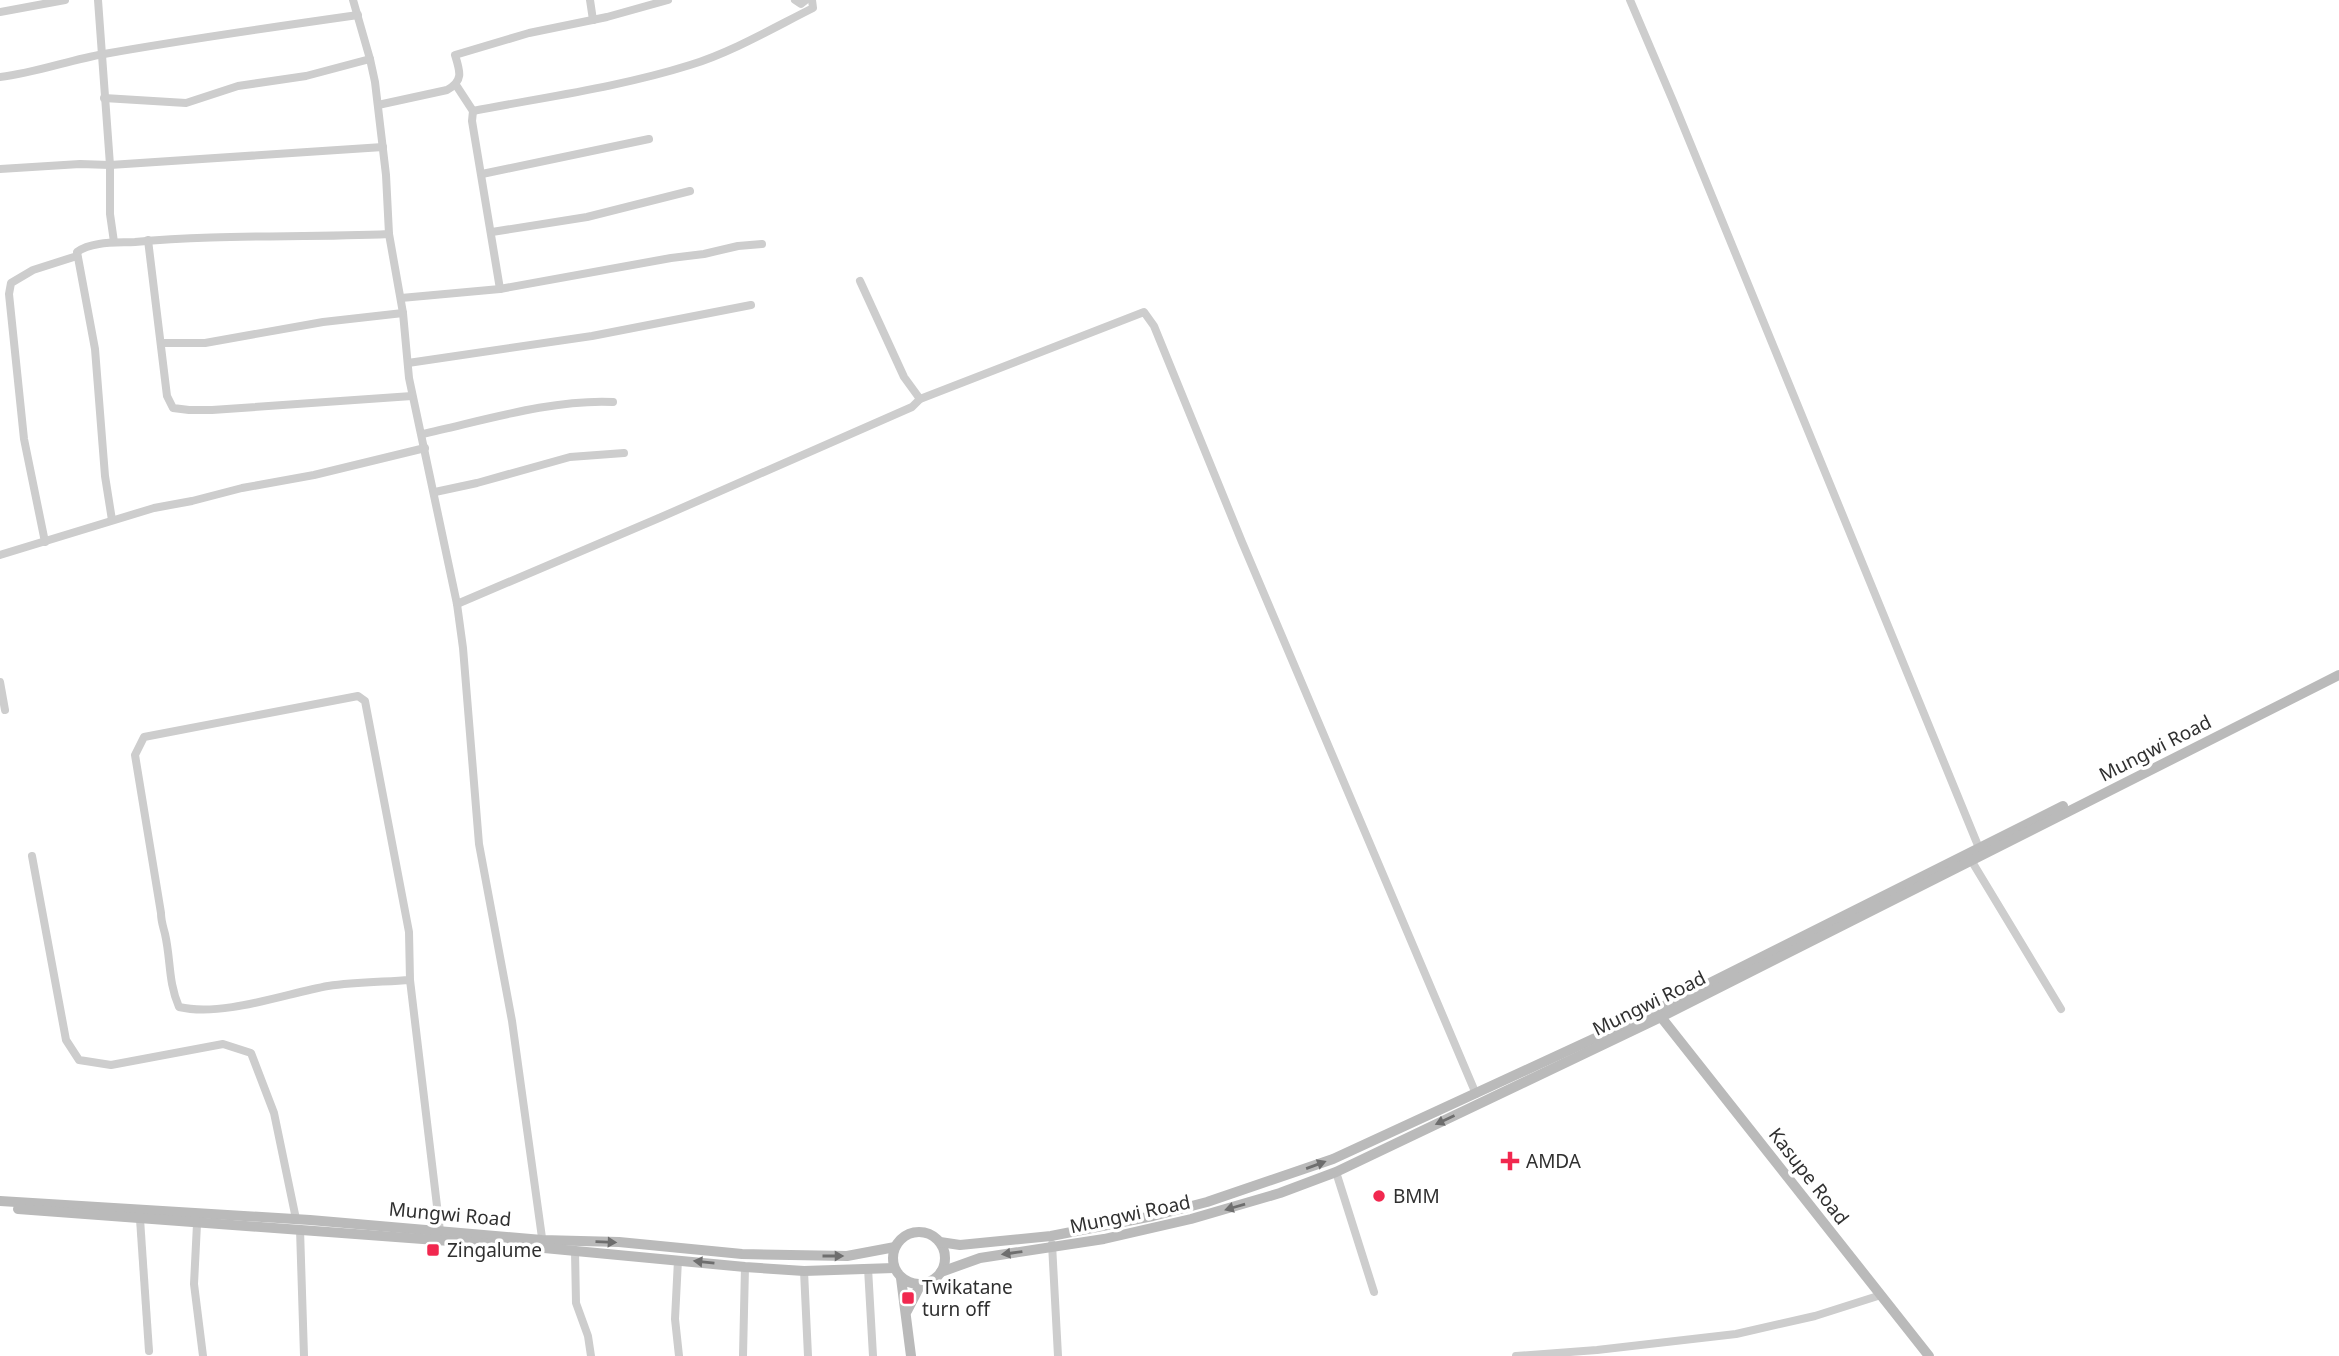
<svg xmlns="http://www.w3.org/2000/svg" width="2339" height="1356" viewBox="0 0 2339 1356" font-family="'Noto Sans',sans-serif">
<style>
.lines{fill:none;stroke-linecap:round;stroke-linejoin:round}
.street{stroke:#cdcdcd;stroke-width:8}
.secondary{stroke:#bababa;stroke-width:10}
.oneway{fill:#6e6e6e}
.poi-dot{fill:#f1284f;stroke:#fff;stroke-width:2.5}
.labels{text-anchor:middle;stroke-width:7;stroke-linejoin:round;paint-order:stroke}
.street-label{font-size:19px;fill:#303030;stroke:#fff}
.poi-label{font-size:19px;fill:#303030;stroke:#fff;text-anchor:start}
</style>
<rect width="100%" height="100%" fill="#fff"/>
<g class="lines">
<g class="street">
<path d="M98,0L110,165V214L114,242"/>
<path d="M353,0L370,59L375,82L386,175L389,234L403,313L409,378L457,604L463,648L479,844L512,1021L543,1245"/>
<path d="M590,0L593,20"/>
<path d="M795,0L801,4L806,0"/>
<path d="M1630,0L1673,101L1979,848"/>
<path d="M0,12L65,0"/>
<path d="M0,77C36,73 69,60 104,54C188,39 273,27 358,15"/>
<path d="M456,85L473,111L472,121L500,289"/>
<path d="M104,98L186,103L238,86L306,76L370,59"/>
<path d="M378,105L447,90C464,81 460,71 455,55L529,33L607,17L668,0"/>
<path d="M473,111C545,97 620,87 690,65C732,52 773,28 813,8L812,0"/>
<path d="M0,169L80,164L110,165L383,147"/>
<path d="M482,174L649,139"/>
<path d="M492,232L587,217L690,191"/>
<path d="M148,240L167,396L173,408L189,410H212L412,396"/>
<path d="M860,281L904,377L920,399"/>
<path d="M401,298L500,289L671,258L704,254L738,246L762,244"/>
<path d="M162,343H205L323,322L403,313"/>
<path d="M408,363L592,336L751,305"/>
<path d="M422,434C482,421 552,399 613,402"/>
<path d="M435,492L477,483L570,457L624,453"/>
<path d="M112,520L105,476L95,349L77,252C92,241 117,243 135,242C219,234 304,238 389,234"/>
<path d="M45,542L24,439L9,294L11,283L33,270L77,256"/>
<path d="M0,555L154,508L192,501L242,488L314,475L425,448"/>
<path d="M457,604L659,518L912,407L920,399L1144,312L1154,326L1242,542L1476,1094"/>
<path d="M0,682L5,710"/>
<path d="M32,856L66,1040L79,1060L111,1065L223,1044L251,1053L274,1113L296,1219"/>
<path d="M1971,860L2061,1009"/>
<path d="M410,980C383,982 355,982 328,986C284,994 223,1017 179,1007C168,982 171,960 165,934C163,926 161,921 161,913L135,755L144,737L358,696L365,701L409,932L410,980L440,1231"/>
<path d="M1336,1172L1374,1292"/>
<path d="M140,1219L149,1351"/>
<path d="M197,1224L194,1284L203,1356"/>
<path d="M300,1229L304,1356"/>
<path d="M1052,1244L1058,1356"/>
<path d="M575,1251L576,1303L588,1336L591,1356"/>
<path d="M678,1260L675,1319L679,1356"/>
<path d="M868,1268L873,1356"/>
<path d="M804,1271L808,1356"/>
<path d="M743,1356L745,1267"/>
<path d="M1516,1356L1597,1350L1736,1334L1815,1316L1881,1295"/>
</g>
<g class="secondary">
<path d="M1657,1012L1929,1356"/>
<path d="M0,1201L310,1220L542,1240L619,1242L742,1254L847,1256L895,1247"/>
<path d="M18,1209L544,1248L745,1267L804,1271L894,1268"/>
<circle cx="919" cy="1258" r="26"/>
<path d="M940,1242L960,1245L1051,1236L1153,1216L1207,1202L1333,1159L1656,1010L2063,806"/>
<path d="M941,1272L980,1258L1104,1239L1191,1219L1280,1193L1336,1172L1661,1017L2339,675"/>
<path d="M901,1278L911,1356"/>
<path d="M907,1311L921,1284"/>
</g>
</g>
<defs><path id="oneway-solid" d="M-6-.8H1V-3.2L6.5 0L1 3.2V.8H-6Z" transform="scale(1.75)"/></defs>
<g class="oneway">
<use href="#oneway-solid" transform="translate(1445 1120) rotate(155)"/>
<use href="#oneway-solid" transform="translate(1316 1165) rotate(-20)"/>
<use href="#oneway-solid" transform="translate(1235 1207) rotate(164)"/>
<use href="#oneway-solid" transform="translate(606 1242) rotate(2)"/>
<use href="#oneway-solid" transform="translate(1012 1253) rotate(172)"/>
<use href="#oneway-solid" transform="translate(833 1256)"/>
<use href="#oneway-solid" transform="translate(704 1262) rotate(-174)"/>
</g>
<g class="poi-dot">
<path d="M1506.5 1150.5h7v7h7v7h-7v7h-7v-7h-7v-7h7z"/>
<circle cx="1379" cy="1196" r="7"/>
<rect x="426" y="1243" width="14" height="14" rx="3.5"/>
<rect x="901" y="1291" width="14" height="14" rx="3.5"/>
</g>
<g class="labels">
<g class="street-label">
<text transform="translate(2155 748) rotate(-27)" y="7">Mungwi Road</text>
<text transform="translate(1649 1003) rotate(-26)" y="7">Mungwi Road</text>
<text transform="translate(1809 1176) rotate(52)" y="7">Kasupe Road</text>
<text transform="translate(450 1214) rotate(5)" y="7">Mungwi Road</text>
<text transform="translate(1130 1214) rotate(-12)" y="7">Mungwi Road</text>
</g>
<g class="poi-label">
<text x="1526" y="1168">AMDA</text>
<text x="1393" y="1203">BMM</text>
<text x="447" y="1257">Zingalume</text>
<text x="922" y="1294">Twikatane<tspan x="922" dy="22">turn off</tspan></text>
</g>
</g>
</svg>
